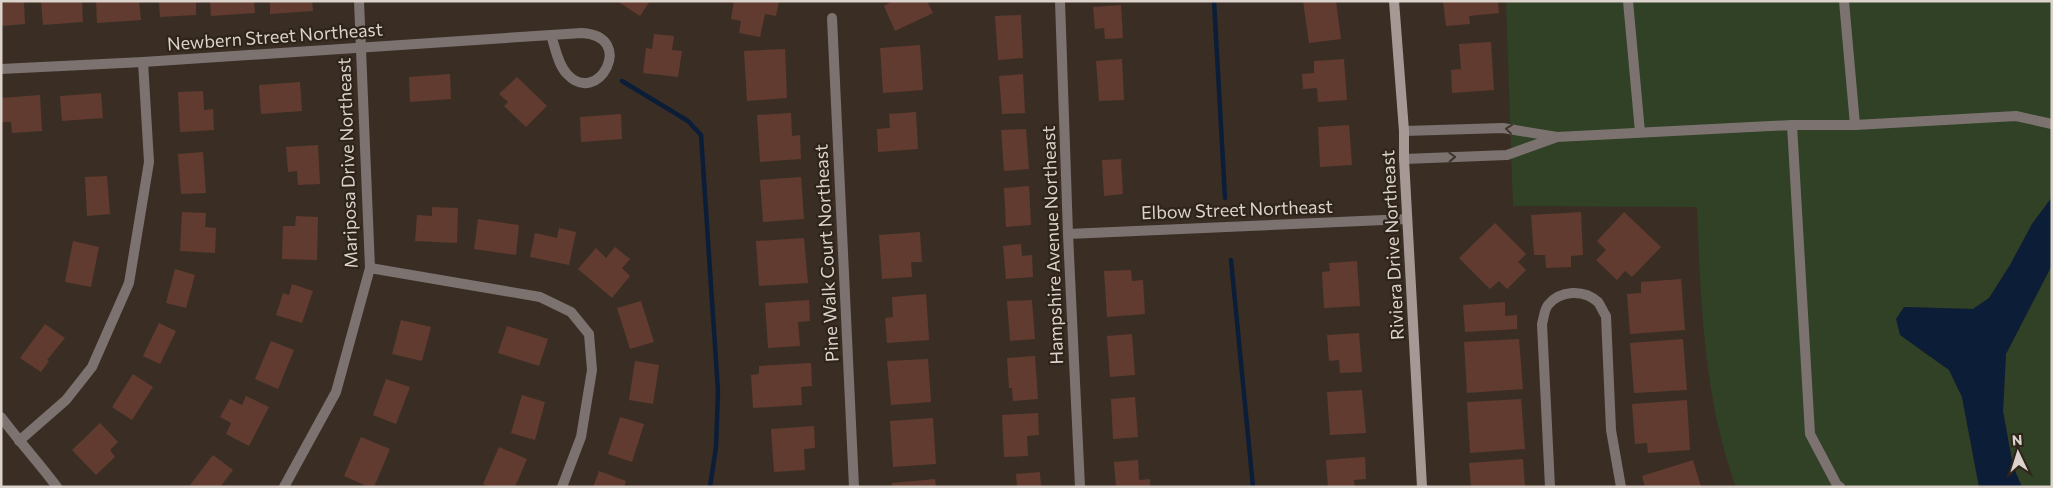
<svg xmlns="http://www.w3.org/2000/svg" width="2053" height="488" viewBox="0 0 2053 488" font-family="Commissioner,sans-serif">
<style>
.green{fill:#314125}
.water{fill:#0c1d38}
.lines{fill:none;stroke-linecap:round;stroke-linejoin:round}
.stream{stroke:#0c1d38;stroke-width:4.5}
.building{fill:#613b2f}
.street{stroke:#7c7371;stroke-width:10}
.secondary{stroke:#a69895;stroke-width:10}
.oneway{stroke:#3e342b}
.labels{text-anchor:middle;stroke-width:4.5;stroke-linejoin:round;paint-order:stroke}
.street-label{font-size:18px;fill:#dbd3cc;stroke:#2f241a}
</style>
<rect width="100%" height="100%" fill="#3a2e24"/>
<g class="green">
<path d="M1506,1H2052V197L2032,224L2010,265L1989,298L1973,309L1904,307L1920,350L1949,369L1962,397L1979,487H1736C1703,396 1701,302 1697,207L1513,206Z"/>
<path d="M2052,265V487H2022L2013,466L2003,411L2006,354Z"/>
</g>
<path class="water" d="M2052,197V265L2006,354L2003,411L2013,466L2022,487H1979L1962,397L1949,370L1900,335L1896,319L1904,307L1973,309L1989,298L2010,265L2032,224Z"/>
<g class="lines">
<g class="stream">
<path d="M1214,1L1225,198"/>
<path d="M622,81L688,121L701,135L718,391L716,447L710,487"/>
<path d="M1231,260L1253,487"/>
</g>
</g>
<g class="building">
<path d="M41,1H82L83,22L43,25Z"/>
<path d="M96,1H139L141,20L97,23Z"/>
<path d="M159,1H196V15L160,17Z"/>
<path d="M210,1H254L255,13L211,16Z"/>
<path d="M270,1H312L313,11L270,14Z"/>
<path d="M617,1H650L640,16Z"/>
<path d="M734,1H779L776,16L765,14L760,37L739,33L741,21L731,19Z"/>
<path d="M893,1H927L933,13L895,31L884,6Z"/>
<path d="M1303,1H1336L1341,39L1309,43Z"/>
<path d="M1443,1H1498L1499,13L1469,16L1470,24L1446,26Z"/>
<path d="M24,2L25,24L1,26V3Z"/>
<path d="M1121,5L1123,38L1105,39L1104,28L1095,29L1093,7Z"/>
<path d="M1021,15L1023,58L998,60L995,16Z"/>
<path d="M654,34L674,36L672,50L682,51L678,77L643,73L646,48L652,49Z"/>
<path d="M1491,42L1494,90L1452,93L1451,70L1461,69L1459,44Z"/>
<path d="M920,45L923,90L883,93L880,48Z"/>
<path d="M785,49L787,98L747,101L744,51Z"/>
<path d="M1122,59L1124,100L1099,101L1096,61Z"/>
<path d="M1344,59L1347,100L1318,102L1317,88L1303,89L1302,74L1314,73V61Z"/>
<path d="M450,74L451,99L410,102L409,77Z"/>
<path d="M1023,74L1025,113L1002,114L999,76Z"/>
<path d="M517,77L547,106L526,127L504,106L508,102L499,94Z"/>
<path d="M300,82L302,111L261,114L259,85Z"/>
<path d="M203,91L204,110L213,109L214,130L180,132L178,92Z"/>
<path d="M101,93L103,118L62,121L60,96Z"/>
<path d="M40,95L42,131L12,133L11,122H1V98Z"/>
<path d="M916,112L918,149L878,152L877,129L890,128L889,114Z"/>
<path d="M791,113L792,136L800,135L801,159L760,162L757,115Z"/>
<path d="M621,114L622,139L581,142L580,117Z"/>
<path d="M1349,125L1352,165L1320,167L1318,127Z"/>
<path d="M1026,129L1029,169L1004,171L1001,130Z"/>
<path d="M318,145L320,184L298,185L297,171L288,172L286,147Z"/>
<path d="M203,152L206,193L181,194L178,154Z"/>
<path d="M1121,159L1123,194L1104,196L1102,160Z"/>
<path d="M107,176L110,214L87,216L85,177Z"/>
<path d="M801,177L804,219L763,222L760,180Z"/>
<path d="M1029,186L1031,225L1006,227L1004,188Z"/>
<path d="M432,207L458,208L457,243L415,241L417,215L432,216Z"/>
<path d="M182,212L206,213L205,227L216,228L215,253L180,251Z"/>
<path d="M1581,212L1583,255L1571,256V267L1546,268L1545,255H1534L1531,215Z"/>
<path d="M1624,212L1661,247L1632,277L1625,271L1617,280L1596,260L1606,250L1597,241Z"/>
<path d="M296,216L318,217L317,260L282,259L283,226H295Z"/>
<path d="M478,219L519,225L516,255L474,249Z"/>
<path d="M1495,223L1526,254L1518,262L1526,270L1507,289L1499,281L1490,289L1459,258Z"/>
<path d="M559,228L576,232L569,265L530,257L535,233L557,238Z"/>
<path d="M920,232L922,262H911L912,277L882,279L879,235Z"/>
<path d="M804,238L808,283L759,286L756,241Z"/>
<path d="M73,241L99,247L91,287L65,282Z"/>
<path d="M1021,244L1022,256L1032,255L1033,277L1006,279L1003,246Z"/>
<path d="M615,247L630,259L622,268L630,276L612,298L578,269L596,248L606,258Z"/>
<path d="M1357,261L1360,306L1324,308L1322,272L1330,271L1329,263Z"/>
<path d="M175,269L195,275L186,308L166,303Z"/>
<path d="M1131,270L1132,281L1143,280L1145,314L1107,317L1104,271Z"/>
<path d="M1681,279L1685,330L1630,334L1627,294L1641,293V282Z"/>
<path d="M292,284L313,291L302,323L276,315L283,293L289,295Z"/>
<path d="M926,294L929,340L887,343L885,318L893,317L892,297Z"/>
<path d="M809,300L810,321L798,322L800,346L768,348L765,303Z"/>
<path d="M1032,300L1035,339L1010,341L1007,301Z"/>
<path d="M641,301L654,342L630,349L617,308Z"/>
<path d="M1505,302V316L1517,315V329L1465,332L1463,305Z"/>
<path d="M401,320L431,327L422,361L392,354Z"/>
<path d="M159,323L176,331L160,364L143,356Z"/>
<path d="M45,324L65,338L47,360L49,361L41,372L20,358Z"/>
<path d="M507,326L548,339L539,366L498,353Z"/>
<path d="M1359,333L1362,372L1340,373L1339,360L1329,361L1327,335Z"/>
<path d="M1132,334L1135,375L1110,377L1107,336Z"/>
<path d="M1519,339L1523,389L1467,393L1464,342Z"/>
<path d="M1683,339L1687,390L1634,393L1630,343Z"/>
<path d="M271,341L294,350L278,389L255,379Z"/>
<path d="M1035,356L1038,399L1013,401L1012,388H1009L1007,358Z"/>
<path d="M928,359L931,402L891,405L887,361Z"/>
<path d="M635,361L659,365L653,404L629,400Z"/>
<path d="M811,363L812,386L801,387L802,405L753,408L751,375L759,374V366Z"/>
<path d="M133,374L153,387L132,420L112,407Z"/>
<path d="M386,379L410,387L396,424L373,415Z"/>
<path d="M1362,390L1366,433L1330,435L1327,392Z"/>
<path d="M522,395L545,402L535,440L511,433Z"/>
<path d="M246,396L269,407L249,446L226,434L231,423L220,417L230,399L242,405Z"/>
<path d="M1135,397L1138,437L1113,439L1111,399Z"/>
<path d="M1521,399L1525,449L1470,453L1467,402Z"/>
<path d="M1687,400L1690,450L1648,453L1647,443L1635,444L1632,404Z"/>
<path d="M1038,413L1039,435L1027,436L1028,456L1004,457L1002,415Z"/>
<path d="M620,417L644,424L632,462L608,454Z"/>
<path d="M933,418L936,464L893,467L890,421Z"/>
<path d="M100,423L118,442L110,450L115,457L96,475L72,450Z"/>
<path d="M814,426L815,448L804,449L805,470L774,472L771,429Z"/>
<path d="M361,437L390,449L374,487H369L344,476Z"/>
<path d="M499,447L527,459L515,487H490L483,484Z"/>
<path d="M213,455L233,470L220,487H192L190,485Z"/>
<path d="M1365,457L1366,479L1354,480L1355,487H1328L1326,460Z"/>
<path d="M1523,459L1525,487H1471L1469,463Z"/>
<path d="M1138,460L1139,480L1150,479V487H1116L1114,462Z"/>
<path d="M1693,460L1701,487H1645L1642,476Z"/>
<path d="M599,471L626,481L624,487H593Z"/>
<path d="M1040,472L1041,487H1017L1016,474Z"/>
<path d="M935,479L936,487H892V483Z"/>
</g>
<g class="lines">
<g class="street">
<path d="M1060,1L1068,234L1080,487"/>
<path d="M1628,1L1640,132"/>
<path d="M832,18L854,487"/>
<path d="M582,33C637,36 598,108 567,74C558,65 555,47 551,35Z"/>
<path d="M1,69L143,62L551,35"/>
<path d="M1792,125H1855L1844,1"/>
<path d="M1855,125L2016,116L2052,124"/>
<path d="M1404,131L1503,128L1557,137L1792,125L1810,434L1837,485L1840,487"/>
<path d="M1404,159L1507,155L1557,137"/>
<path d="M1068,234L1407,219"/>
<path d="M370,268L540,297L571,312L589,334L592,370L581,437L562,487"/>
<path d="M1,417C19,441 39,463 57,487"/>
<path d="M19,441L66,400L92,367L129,283L149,162L143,62"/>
<path d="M284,487L336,392L370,268L359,1"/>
<path d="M1550,487L1542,324C1544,318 1544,310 1548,305C1560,290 1584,289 1598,302C1601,306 1603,312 1606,316L1611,430L1621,487"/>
</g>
<path class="secondary" d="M1394,1L1404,131V159L1422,487"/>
</g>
<defs><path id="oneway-chevron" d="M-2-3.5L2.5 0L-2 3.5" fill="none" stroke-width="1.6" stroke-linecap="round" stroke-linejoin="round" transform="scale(1.25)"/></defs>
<g class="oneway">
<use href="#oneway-chevron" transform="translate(1509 129) rotate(-173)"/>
<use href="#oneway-chevron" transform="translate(1452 157) rotate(-2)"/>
</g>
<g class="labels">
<g class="street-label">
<text transform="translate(275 37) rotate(-4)" y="6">Newbern Street Northeast</text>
<text transform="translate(348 163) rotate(-92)" y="6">Mariposa Drive Northeast</text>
<text transform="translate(1237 210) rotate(-2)" y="6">Elbow Street Northeast</text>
<text transform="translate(1053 245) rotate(-92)" y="6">Hampshire Avenue Northeast</text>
<text transform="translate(1393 245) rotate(-93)" y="6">Riviera Drive Northeast</text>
<text transform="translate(827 253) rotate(-93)" y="6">Pine Walk Court Northeast</text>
</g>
</g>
<rect width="2053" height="488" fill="none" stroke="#dbd3cc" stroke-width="5"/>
<g transform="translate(2018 453) rotate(356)" stroke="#2f241a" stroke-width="4" paint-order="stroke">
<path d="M0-4L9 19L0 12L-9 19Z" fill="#dbd3cc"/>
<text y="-8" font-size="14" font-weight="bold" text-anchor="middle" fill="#dbd3cc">N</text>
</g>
</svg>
